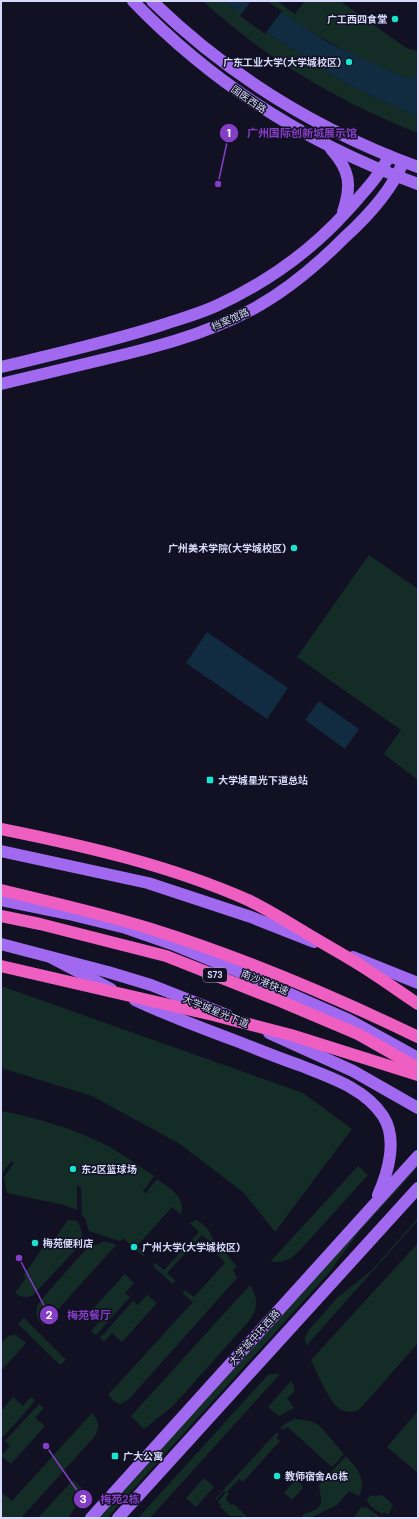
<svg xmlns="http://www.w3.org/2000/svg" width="419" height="1519" viewBox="0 0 419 1519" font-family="'DM Sans','Noto Sans SC',sans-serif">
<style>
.green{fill:#142c26}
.water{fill:#112c41}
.pier{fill:#111123}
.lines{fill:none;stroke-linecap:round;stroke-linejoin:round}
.major{stroke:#a169ef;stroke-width:12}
.highway{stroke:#ee5fc1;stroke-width:12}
.highway-bridge{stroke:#ee5fc1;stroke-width:12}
.poi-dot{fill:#19e4ce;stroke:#111123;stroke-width:1.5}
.labels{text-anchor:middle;stroke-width:3;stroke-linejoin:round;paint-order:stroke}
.shield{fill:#111123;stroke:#9c9eba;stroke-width:1}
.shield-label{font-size:9px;font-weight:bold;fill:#d7dafb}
.poi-label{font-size:10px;font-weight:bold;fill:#d7dafb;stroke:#111123;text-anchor:start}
.street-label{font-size:10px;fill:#d7dafb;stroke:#111123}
.leader{fill:none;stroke:#843dc5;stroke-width:1.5}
.callout-dot{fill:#843dc5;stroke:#111123;stroke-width:1.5}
.mark-label{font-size:12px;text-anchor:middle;font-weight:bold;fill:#fff}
.callout-label{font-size:11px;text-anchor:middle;font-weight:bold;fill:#843dc5;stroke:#111123;stroke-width:3;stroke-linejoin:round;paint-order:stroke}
</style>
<rect width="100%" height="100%" fill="#111123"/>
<g class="green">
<path d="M203,1H225L249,21L345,83L384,102L418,116V133C339,102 266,59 203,1Z"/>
<path d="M264,1H277L295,14L305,1H340L406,48L418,51V75L408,78L403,77C354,58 307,31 264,1Z"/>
<path d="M369,555L418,589V780L384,754L401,730L297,657Z"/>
<path d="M1,986L303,1093L352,1129L275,1232L244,1193L180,1144L92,1096L1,1068Z"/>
<path d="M1,1111C37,1118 71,1128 104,1144C122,1153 137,1165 154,1176L143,1191L146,1193L157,1179C170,1188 186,1197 181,1215L172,1207L137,1246L145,1254L143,1256L123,1238L120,1241L89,1231L86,1220L82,1214L81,1188L77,1185V1210L64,1205L7,1193L4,1177L14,1163L11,1161L1,1175Z"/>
<path d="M418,1154V1167L358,1233L327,1275L107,1518H88Z"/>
<path d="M358,1166L368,1175L300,1250C292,1259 283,1264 271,1261Z"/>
<path d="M418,1218V1220L306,1346L305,1338L308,1331L337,1298L371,1271Z"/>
<path d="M68,1220L77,1221C83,1229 83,1237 79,1246L33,1295C26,1299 21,1297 15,1293L26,1278L23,1276L49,1239L54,1240Z"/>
<path d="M196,1220C203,1223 212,1233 213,1240L212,1243L202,1235L167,1273L175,1281L173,1284L153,1266L155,1263L164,1270L199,1232L190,1223Z"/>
<path d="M105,1241L116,1245L43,1326C35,1318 34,1309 41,1300L86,1249Z"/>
<path d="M418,1243V1343L359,1410C353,1412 346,1413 340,1409C329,1402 317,1372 311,1360Z"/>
<path d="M220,1251L226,1253L237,1267L233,1270L237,1278L128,1400L121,1404L115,1402L108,1395L193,1302L182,1293L185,1290L194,1297L225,1263L217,1254Z"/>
<path d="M125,1274L134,1283L125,1293L130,1297L96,1335L91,1331L100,1321L90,1312Z"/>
<path d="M250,1285C259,1300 258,1308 248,1322L173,1406L144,1429L131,1416Z"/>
<path d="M147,1295L157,1303L122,1342L112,1333L104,1342L100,1338L133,1301L138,1305Z"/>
<path d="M24,1318L66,1360L60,1365L18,1324Z"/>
<path d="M10,1335H16L26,1343L1,1371V1343Z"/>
<path d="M270,1374H280L150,1518H138L266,1377Z"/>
<path d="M291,1381C297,1390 295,1392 287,1398L294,1408L279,1416L268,1407Z"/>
<path d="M13,1397L23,1406L31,1397L35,1401L2,1438L1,1411Z"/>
<path d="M39,1404L44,1408L35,1418L45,1426L11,1464L1,1456L10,1446L5,1441Z"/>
<path d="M418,1411V1473L387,1447Z"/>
<path d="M92,1413C99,1420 100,1427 95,1436L21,1518H1V1492L12,1501Z"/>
<path d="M294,1419L310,1421L319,1425L344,1454L332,1467L291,1430L287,1427L283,1430L280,1428L285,1424Z"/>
<path d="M277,1432L279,1435L276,1438L280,1441L243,1482L239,1479L227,1492L229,1494L226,1497L227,1499L226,1500L232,1505L234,1504L248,1518L240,1516H230L220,1507L221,1505L218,1502L226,1492L224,1491L216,1500L215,1499Z"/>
<path d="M346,1456C357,1468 367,1479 359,1496L349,1491L337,1505L310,1518H304L302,1515C310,1512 323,1509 321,1499C321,1494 319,1490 319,1485Z"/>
<path d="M204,1478L214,1487L196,1507L186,1498Z"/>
<path d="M73,1480L86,1492L68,1518H38Z"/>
<path d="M295,1480L302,1485L303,1488L292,1500L284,1493Z"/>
<path d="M382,1495L390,1502L393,1505L388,1515L384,1512L382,1514C376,1510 368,1506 367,1499L370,1496Z"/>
<path d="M361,1507L368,1508L380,1517L376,1518L373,1516L371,1518H354Z"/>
</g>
<g class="water">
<path d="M225,1H264L329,43L403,77L408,78L418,75V116L384,102L345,83L249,21Z"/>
<path d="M207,632L288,688L267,719L186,663Z"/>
<path d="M319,701L359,729L345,749L305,720Z"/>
</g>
<path class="pier" d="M251,1H267L282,11L265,34L240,16Z"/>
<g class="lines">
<g class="major">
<path d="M133,1C214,85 309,145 418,184"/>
<path d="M152,1C228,75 319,131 418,167"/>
<path d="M331,149C350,170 352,185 343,212"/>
<path d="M1,367C55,354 109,342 162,325C180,319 198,314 216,306C266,283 310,252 347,211C362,194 379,177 389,156"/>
<path d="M1,384C34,376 68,368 101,360C152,348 204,335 251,310C285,292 317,265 344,238C366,218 392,190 403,162"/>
<path d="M1,851L148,883L251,917L314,942"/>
<path d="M1,900L73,915L126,928L172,944L254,978L349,1020L418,1058"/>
<path d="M1,944L108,972L151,985L227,1015"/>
<path d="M353,957L418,983"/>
<path d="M52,958L111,989"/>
<path d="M135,1000C169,1016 204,1029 239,1042C259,1050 279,1058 299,1065C329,1077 365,1088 383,1116C398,1139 388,1173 378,1195"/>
<path d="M269,1033L353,1071L418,1108"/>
<path d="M91,1518L418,1156"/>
<path d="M118,1518L418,1188"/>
</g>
<g class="highway">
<path d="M1,890C50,902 100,913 148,928C241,957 331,995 418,1037"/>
<path d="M1,916L40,924L166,956L280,1001L358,1034L418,1068"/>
</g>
<g class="highway-bridge">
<path d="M1,829C85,846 169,865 248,900C271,911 294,926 316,939C331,948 348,957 363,967C382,979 400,992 418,1004"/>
<path d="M1,966L213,1015L291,1035L418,1075"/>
</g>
</g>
<g class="poi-dot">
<circle cx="395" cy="19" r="4"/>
<circle cx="349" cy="62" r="4"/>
<circle cx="294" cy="548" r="4"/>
<rect x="206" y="776" width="8" height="8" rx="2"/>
<circle cx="73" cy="1169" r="4"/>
<circle cx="35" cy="1243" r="4"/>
<circle cx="134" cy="1247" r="4"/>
<rect x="111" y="1452" width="8" height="8" rx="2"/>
<circle cx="277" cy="1476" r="4"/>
</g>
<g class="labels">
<rect class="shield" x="203" y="968" width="24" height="14" rx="3"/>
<g class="shield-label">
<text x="215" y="978">S73</text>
</g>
<g class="poi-label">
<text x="387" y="23" text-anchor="end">广工西四食堂</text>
<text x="341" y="66" text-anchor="end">广东工业大学(大学城校区)</text>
<text x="286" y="552" text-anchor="end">广州美术学院(大学城校区)</text>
<text x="218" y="784">大学城星光下道总站</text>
<text x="81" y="1173">东2区篮球场</text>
<text x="43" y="1247">梅苑便利店</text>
<text x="142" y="1251">广州大学(大学城校区)</text>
<text x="123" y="1460">广大公寓</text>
<text x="285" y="1480">教师宿舍A6栋</text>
</g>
<g class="street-label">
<text transform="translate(249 99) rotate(35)" y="4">国医西路</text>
<text transform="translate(230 319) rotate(-24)" y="4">档案馆路</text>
<text transform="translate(265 982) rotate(22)" y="4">南沙港快速</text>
<text transform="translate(216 1011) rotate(22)" y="4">大学城星光下道</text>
<text transform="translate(254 1337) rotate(-48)" y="4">大学城中环西路</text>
</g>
</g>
<path class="leader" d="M218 184L229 133M19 1258L49 1315M46 1446L83 1499"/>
<g class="callout-dot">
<circle cx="218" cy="184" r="4"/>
<circle cx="19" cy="1258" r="4"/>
<circle cx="46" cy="1446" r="4"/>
<circle cx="229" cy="133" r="10"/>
<circle cx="49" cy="1315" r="10"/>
<circle cx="83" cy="1499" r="10"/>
</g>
<g class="mark-label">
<text x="229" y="137">1</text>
<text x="49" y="1319">2</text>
<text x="83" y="1503">3</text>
</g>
<g class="callout-label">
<text x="302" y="137">广州国际创新城展示馆</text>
<text x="89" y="1319">梅苑餐厅</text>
<text x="120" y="1503">梅苑2栋</text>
</g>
<rect width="419" height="1519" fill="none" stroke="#d7dafb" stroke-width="4"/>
</svg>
